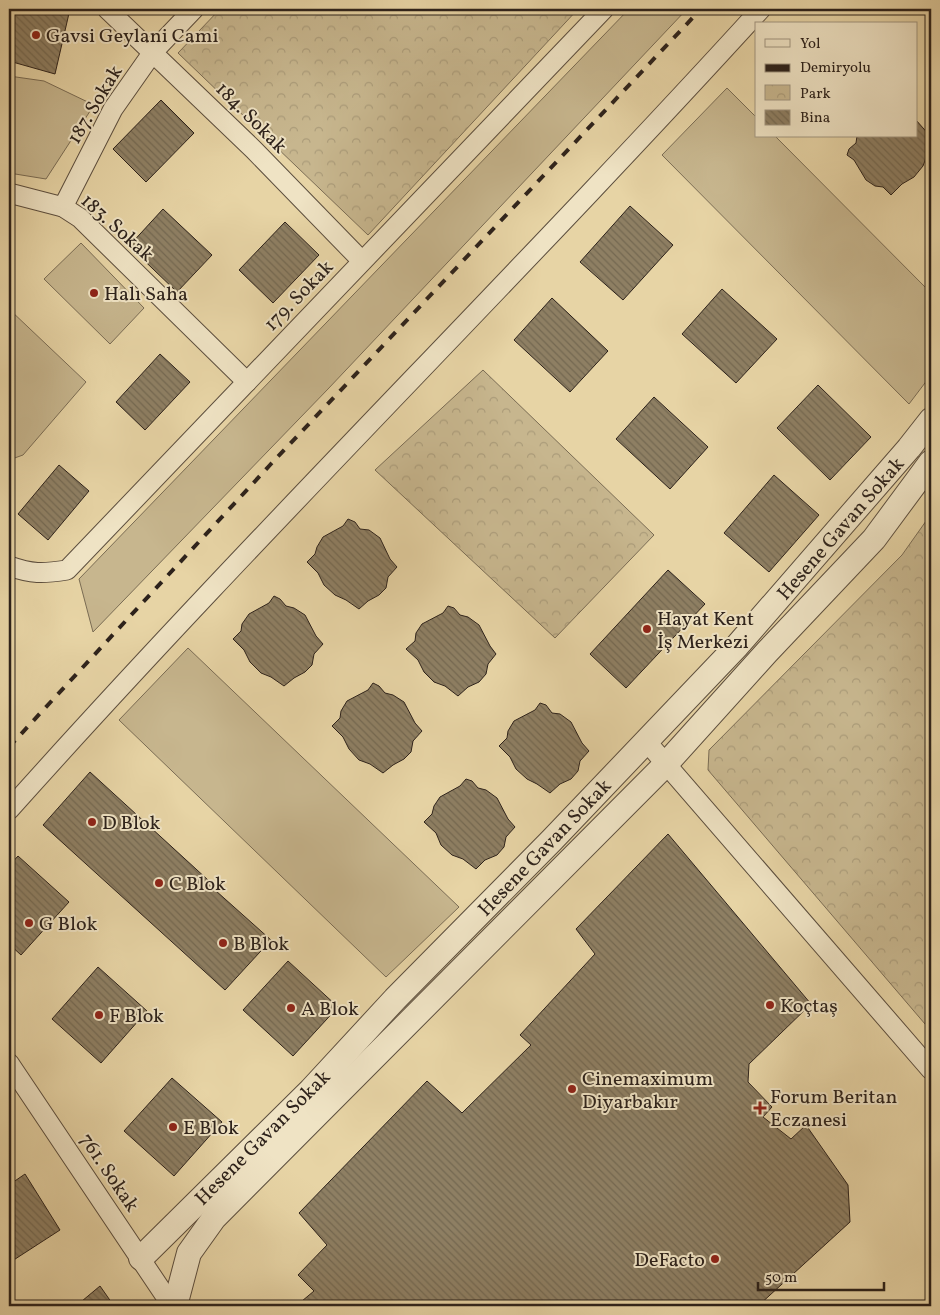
<svg xmlns="http://www.w3.org/2000/svg" width="940" height="1315" viewBox="0 0 940 1315" font-family="Vollkorn,serif">
<style>
.grass{fill:#c7b68e;stroke:#7a6c54}
.park{fill:url(#park-crowns);stroke:#7a6c54}
.building{fill:url(#building-back-hatch);stroke:#2d221b}
.lines{fill:none;stroke-linecap:round;stroke-linejoin:round}
.minor-casing{stroke:#5c4e3e;stroke-width:21}
.tertiary-casing{stroke:#5c4e3e;stroke-width:26}
.minor{stroke:#efe3c4;stroke-width:19}
.tertiary{stroke:#efe3c4;stroke-width:24}
.rail{stroke:#2d221b;stroke-width:4;stroke-dasharray:9 9;stroke-linecap:butt}
.poi-dot{fill:#8f2418;stroke:#efe3c4;stroke-width:2}
.labels{text-anchor:middle;stroke-width:4;stroke-linejoin:round;paint-order:stroke}
.poi-label{font-size:20px;fill:#2d221b;stroke:#efe3c4;text-anchor:start}
.street-label{font-size:20px;fill:#2d221b;stroke:#efe3c4}
</style>
<defs>
<pattern id="park-crowns" width="20" height="18" patternUnits="userSpaceOnUse" patternTransform="scale(1.25)"><rect width="20" height="18" fill="#c7b68e"/><path d="M2 6a3 3 0 1 1 6 0M12 15a3 3 0 1 1 6 0" fill="none" stroke="#ab9c7a"/></pattern>
<pattern id="building-back-hatch" width="6" height="6" patternUnits="userSpaceOnUse" patternTransform="scale(1.25)"><rect width="6" height="6" fill="#8e7f63"/><path d="M-1 5l2 2M0 0l6 6M5-1l2 2" fill="none" stroke="#746851"/></pattern>
</defs>
<rect width="100%" height="100%" fill="#e7d4a5"/>
<filter id="stains"><feTurbulence type="fractalNoise" baseFrequency=".004" numOctaves="4"/><feColorMatrix values="0 0 0 0 .2 0 0 0 0 .09 0 0 0 0 .02 0 0 0 .5 -.17"/></filter>
<radialGradient id="worn" r=".72"><stop offset=".6" stop-color="#630" stop-opacity="0"/><stop offset="1" stop-color="#630" stop-opacity=".3"/></radialGradient>
<g class="grass">
<path d="M629,9H687L328,389L93,632L79,579Z"/>
<path d="M9,76L44,81L94,105L46,179L9,173Z"/>
<path d="M727,88L756,117V136H775L931,293V375L909,404L662,155Z"/>
<path d="M81,243L144,308L110,344L44,279Z"/>
<path d="M9,309L86,382L23,455L9,460Z"/>
<path d="M188,648L459,907L386,977L119,720Z"/>
</g>
<g class="park">
<path d="M220,9H578L368,235L178,53Z"/>
<path d="M483,370L654,535L555,638L375,470Z"/>
<path d="M931,514V1031L708,770L709,750L902,555Z"/>
</g>
<g class="building">
<path d="M9,9H70L55,74L9,61Z"/>
<path d="M161,100L194,133L146,182L113,149Z"/>
<path d="M916,120L931,137V149L927,155L923,166L914,177L902,184L891,195L883,187L875,186L866,180L854,160L847,155L849,149L856,143L857,136H916Z"/>
<path d="M630,206L673,245L623,300L580,262Z"/>
<path d="M163,209L212,255L177,292L129,246Z"/>
<path d="M285,222L319,255L273,303L239,270Z"/>
<path d="M722,289L777,339L736,383L682,334Z"/>
<path d="M552,298L608,351L570,392L514,340Z"/>
<path d="M160,354L190,382L145,430L116,402Z"/>
<path d="M818,385L871,437L830,480L777,428Z"/>
<path d="M654,397L708,447L670,489L616,439Z"/>
<path d="M59,465L89,491L48,540L18,514Z"/>
<path d="M774,475L819,515L769,572L724,533Z"/>
<path d="M348,519L355,522L360,529L369,530L380,538L390,559L397,567L388,577L386,588L379,595L368,601L359,609L346,600L335,595L324,585L318,573L307,562L315,554L317,547L323,537L343,526Z"/>
<path d="M668,570L705,604L626,688L590,654Z"/>
<path d="M274,596L280,599L286,606L294,608L305,615L316,636L323,644L314,654L312,665L305,672L294,678L284,686L271,677L261,673L250,662L244,650L233,639L241,631L242,624L249,614L269,603Z"/>
<path d="M448,606L454,608L460,615L468,617L479,625L490,646L496,654L488,664L486,674L479,682L468,687L458,696L445,686L434,682L424,672L418,660L406,649L415,641L416,633L422,624L443,613Z"/>
<path d="M373,683L379,686L385,693L393,695L404,702L415,723L422,731L413,741L411,752L404,759L393,765L383,773L370,764L359,760L349,749L343,737L332,726L340,718L341,711L347,701L368,690Z"/>
<path d="M540,703L546,705L552,713L560,714L571,722L582,743L589,751L580,761L578,771L571,779L560,784L550,793L537,784L527,779L516,769L510,757L499,746L507,738L508,731L514,721L535,710Z"/>
<path d="M90,772L208,880L206,882L271,940L225,990L43,825Z"/>
<path d="M466,779L472,781L478,788L486,790L497,798L508,819L515,827L506,837L504,847L497,855L485,860L476,869L463,859L452,855L441,845L436,833L424,822L432,814L434,806L440,797L460,786Z"/>
<path d="M668,834L811,1004L749,1064L748,1082L772,1107L763,1117L791,1139L806,1125L848,1185L850,1222L758,1306H296L314,1291L298,1275L327,1245L299,1213L427,1081L462,1113L531,1045L520,1035L595,954L576,929Z"/>
<path d="M18,856L69,902L21,955L9,944V866Z"/>
<path d="M288,961L338,1007L293,1056L243,1010Z"/>
<path d="M98,967L147,1011L101,1063L52,1019Z"/>
<path d="M172,1078L222,1122L174,1176L124,1131Z"/>
<path d="M25,1174L60,1230L9,1263V1185Z"/>
<path d="M100,1286L114,1306H76Z"/>
</g>
<g class="lines">
<defs>
<g id="minor">
<path d="M107,9L254,150L362,261"/>
<path d="M9,193L63,207L80,218L247,382"/>
<path d="M63,207L113,109L153,52L194,9"/>
<path d="M9,566C32,574 42,574 67,570L604,9"/>
<path d="M646,741L931,1070"/>
<path d="M9,810C253,537 514,280 761,9"/>
<path d="M9,1063L172,1306"/>
</g>
<g id="tertiary">
<path d="M141,1258L311,1090L395,999L552,840L737,646L909,448L931,420"/>
<path d="M175,1306L189,1253L214,1218L666,764L767,652L874,539L931,462"/>
</g>
</defs>
<use href="#minor" class="minor-casing"/>
<use href="#tertiary" class="tertiary-casing"/>
<use href="#minor" class="minor"/>
<use href="#tertiary" class="tertiary"/>
<path class="rail" d="M9,747L270,465L701,9"/>
</g>
<g class="poi-dot">
<circle cx="36" cy="35" r="5"/>
<circle cx="94" cy="293" r="5"/>
<circle cx="647" cy="629" r="5"/>
<circle cx="92" cy="822" r="5"/>
<circle cx="159" cy="883" r="5"/>
<circle cx="29" cy="923" r="5"/>
<circle cx="223" cy="943" r="5"/>
<circle cx="770" cy="1005" r="5"/>
<circle cx="291" cy="1008" r="5"/>
<circle cx="99" cy="1015" r="5"/>
<circle cx="572" cy="1089" r="5"/>
<path d="M757.5 1100.5h5v5h5v5h-5v5h-5v-5h-5v-5h5z"/>
<circle cx="173" cy="1127" r="5"/>
<circle cx="715" cy="1259" r="5"/>
</g>
<g class="labels">
<g class="poi-label">
<text x="46" y="42">Gavsi Geylani Cami</text>
<text x="104" y="300">Halı Saha</text>
<text x="657" y="625">Hayat Kent<tspan x="657" dy="23">İş Merkezi</tspan></text>
<text x="102" y="829">D Blok</text>
<text x="169" y="890">C Blok</text>
<text x="39" y="930">G Blok</text>
<text x="233" y="950">B Blok</text>
<text x="780" y="1012">Koçtaş</text>
<text x="301" y="1015">A Blok</text>
<text x="109" y="1022">F Blok</text>
<text x="582" y="1085">Cinemaximum<tspan x="582" dy="23">Diyarbakır</tspan></text>
<text x="770" y="1103">Forum Beritan<tspan x="770" dy="23">Eczanesi</tspan></text>
<text x="183" y="1134">E Blok</text>
<text x="705" y="1266" text-anchor="end">DeFacto</text>
</g>
<g class="street-label">
<text transform="translate(94 104) rotate(-59)" y="7">187. Sokak</text>
<text transform="translate(252 117) rotate(45)" y="7">184. Sokak</text>
<text transform="translate(118 227) rotate(42)" y="7">183. Sokak</text>
<text transform="translate(298 295) rotate(-46)" y="7">179. Sokak</text>
<text transform="translate(840 528) rotate(-49)" y="7">Hesene Gavan Sokak</text>
<text transform="translate(544 847) rotate(-46)" y="7">Hesene Gavan Sokak</text>
<text transform="translate(262 1137) rotate(-45)" y="7">Hesene Gavan Sokak</text>
<text transform="translate(110 1172) rotate(56)" y="7">761. Sokak</text>
</g>
</g>
<rect width="940" height="1315" fill="none" stroke="#e7d4a5" stroke-width="30"/>
<rect x="10" y="10" width="920" height="1295" fill="none" stroke="#2d221b" stroke-width="2.5"/>
<rect x="15" y="15" width="910" height="1285" fill="none" stroke="#2d221b"/>
<rect x="755" y="22" width="162" height="115" fill="#efe3c4" stroke="#a19680"/>
<rect x="765" y="39" width="25" height="8" fill="#efe3c4" stroke="#a19680"/>
<text x="800" y="48" font-size="15" fill="#2d221b">Yol</text>
<rect x="765" y="64" width="25" height="8" fill="#2d221b" stroke="#a19680"/>
<text x="800" y="72" font-size="15" fill="#2d221b">Demiryolu</text>
<rect x="765" y="85" width="25" height="15" fill="url(#park-crowns)" stroke="#a19680"/>
<text x="800" y="98" font-size="15" fill="#2d221b">Park</text>
<rect x="765" y="110" width="25" height="15" fill="url(#building-back-hatch)" stroke="#a19680"/>
<text x="800" y="122" font-size="15" fill="#2d221b">Bina</text>
<path d="M758 1282v8h126v-8" fill="none" stroke="#2d221b" stroke-width="2.5"/>
<text x="765" y="1282" font-size="15" fill="#2d221b" stroke="#efe3c4" stroke-width="4" paint-order="stroke">50 m</text>
<rect width="100%" height="100%" filter="url(#stains)"/>
<rect width="100%" height="100%" fill="url(#worn)"/>
</svg>
